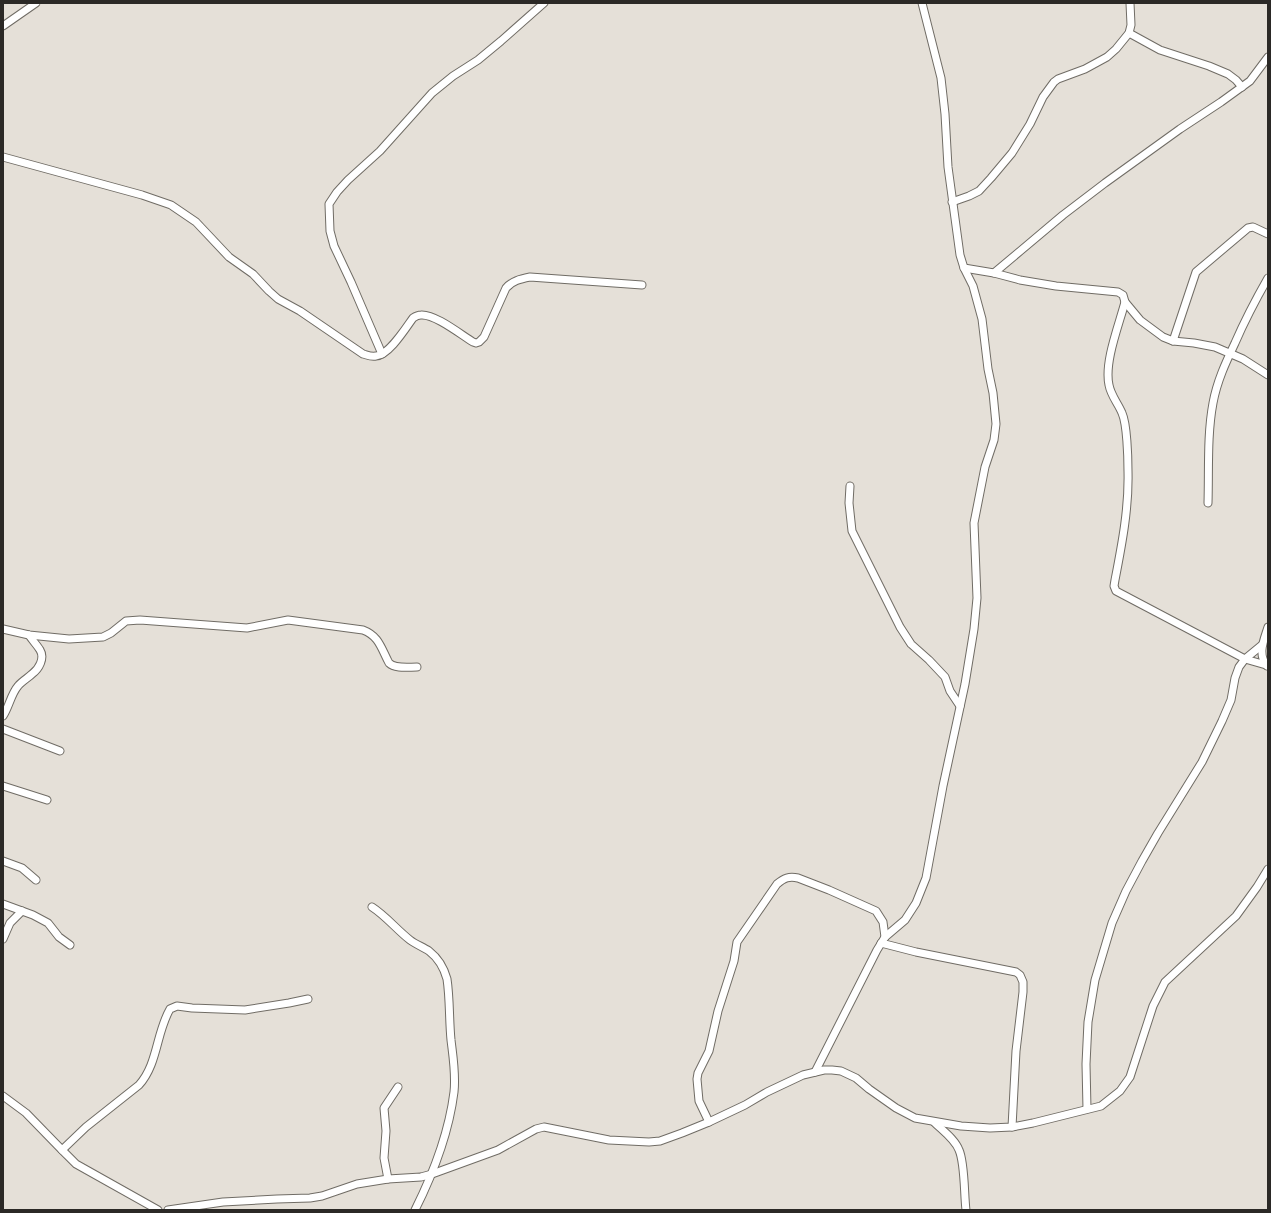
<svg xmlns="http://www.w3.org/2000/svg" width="1271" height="1213" viewBox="0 0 1271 1213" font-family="Figtree,sans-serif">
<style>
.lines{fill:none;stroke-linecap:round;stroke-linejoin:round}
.minor-casing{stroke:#706c65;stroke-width:9}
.minor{stroke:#fff;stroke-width:7}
</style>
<rect width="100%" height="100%" fill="#e5e0d8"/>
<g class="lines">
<defs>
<g id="minor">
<path d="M3,26L36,3"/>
<path d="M1129,33L1160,50L1209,66L1228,74L1236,80L1242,87"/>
<path d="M3,157L142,195L171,205L196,222L229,257L253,274L269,291L278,299L300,311L363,354C367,355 371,357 376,356C389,355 405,329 413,318C416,316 418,315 421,315C435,314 460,334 473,342L476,343L479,342L484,337L506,288C512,281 520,279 530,277L642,285"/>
<path d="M952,202L969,196L979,191L991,178L1012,153L1030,124L1043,97L1054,82L1058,79L1085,69L1107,57L1116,49L1129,33L1131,25L1130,3"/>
<path d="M964,268L994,273L1020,280L1056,286L1118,292L1123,295L1125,302C1119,325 1104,362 1109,385C1111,396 1118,403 1122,413C1127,424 1128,457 1128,471C1129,508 1122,544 1115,580L1114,586L1116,591L1245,659L1266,665"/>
<path d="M994,273L1063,215L1105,183L1180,129L1221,102L1250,81L1268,57"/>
<path d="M1125,302L1140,320L1163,337L1173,341L1194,343L1215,347L1243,359L1268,375"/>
<path d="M1173,341L1196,272L1248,228L1253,227L1268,234"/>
<path d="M382,354L351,282L334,246L330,231L329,204L337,192L348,180L380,151L432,93L453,76L478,60L501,41L544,3"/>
<path d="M850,486L849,503L852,531L900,627L911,644L929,660L945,677L950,691L960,706"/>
<path d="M1208,503C1209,470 1207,435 1213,403C1217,381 1226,362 1235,343C1245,320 1256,299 1268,278"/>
<path d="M3,629L29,635L69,639L103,637L111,633L126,621L140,620L247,628L288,620L363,630C379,636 381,648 389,663C395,669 408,667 417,667"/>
<path d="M1267,666C1257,654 1264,640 1268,627"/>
<path d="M3,716C9,707 11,694 18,686C22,681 28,678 32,674C39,669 45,658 40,650C37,645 32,640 29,635"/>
<path d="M3,729L60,751"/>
<path d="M3,786L47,800"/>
<path d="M3,861L22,868L36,880"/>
<path d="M3,904L33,915L48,923L59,937L70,945"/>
<path d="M372,907C386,916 397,930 410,940C415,944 423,947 429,951C438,958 444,968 447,979C450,999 449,1019 451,1040C453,1057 456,1074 454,1092C449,1132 433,1174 415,1210"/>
<path d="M3,939L10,923L22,911"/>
<path d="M881,943L916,952L1016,972L1020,975L1023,982V992L1016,1051L1012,1127"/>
<path d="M815,1072L877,950L885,937L905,920L916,903L926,878L943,786L965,684L974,629L977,598L974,523L985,467L994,440L996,424L993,393L988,369L982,319L973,286L964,268L960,255L948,167L945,114L941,78L922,3"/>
<path d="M3,1096L26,1113L62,1150L76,1164L158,1210"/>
<path d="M1087,1109L1086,1064L1088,1022L1095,980L1112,923L1126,891L1142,861L1158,833L1202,762L1222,721L1231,700L1235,678L1239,667L1245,659L1262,645"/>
<path d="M709,1122L699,1101L697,1079L698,1073L709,1051L718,1011L734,961L737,942L777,884C784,878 789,876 798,878L829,890L876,911L883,922L885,937"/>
<path d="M934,1122C942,1130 955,1139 959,1150C965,1163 964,1195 966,1210"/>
<path d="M62,1150L86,1127L139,1085C158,1064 156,1033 170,1009L177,1006L192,1008L245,1010L289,1003L308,999"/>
<path d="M388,1179L384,1158L386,1131L384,1108L398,1087"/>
<path d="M168,1210L223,1202L277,1199L310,1198L322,1196L357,1184L388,1179L421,1177L432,1174L498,1150L536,1129L544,1127L609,1140L649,1142L660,1141L682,1133L709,1122L745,1105L767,1092L803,1075L824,1070H832L841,1071L856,1078L869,1089L896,1108L915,1118L961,1126L990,1128L1012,1127L1033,1123L1101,1106L1120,1091L1130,1077L1153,1006L1165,982L1236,916L1257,887L1268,869"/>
</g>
</defs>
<use href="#minor" class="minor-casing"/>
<use href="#minor" class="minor"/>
</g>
<rect width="1271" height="1213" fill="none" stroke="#2b2926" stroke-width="8"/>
</svg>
